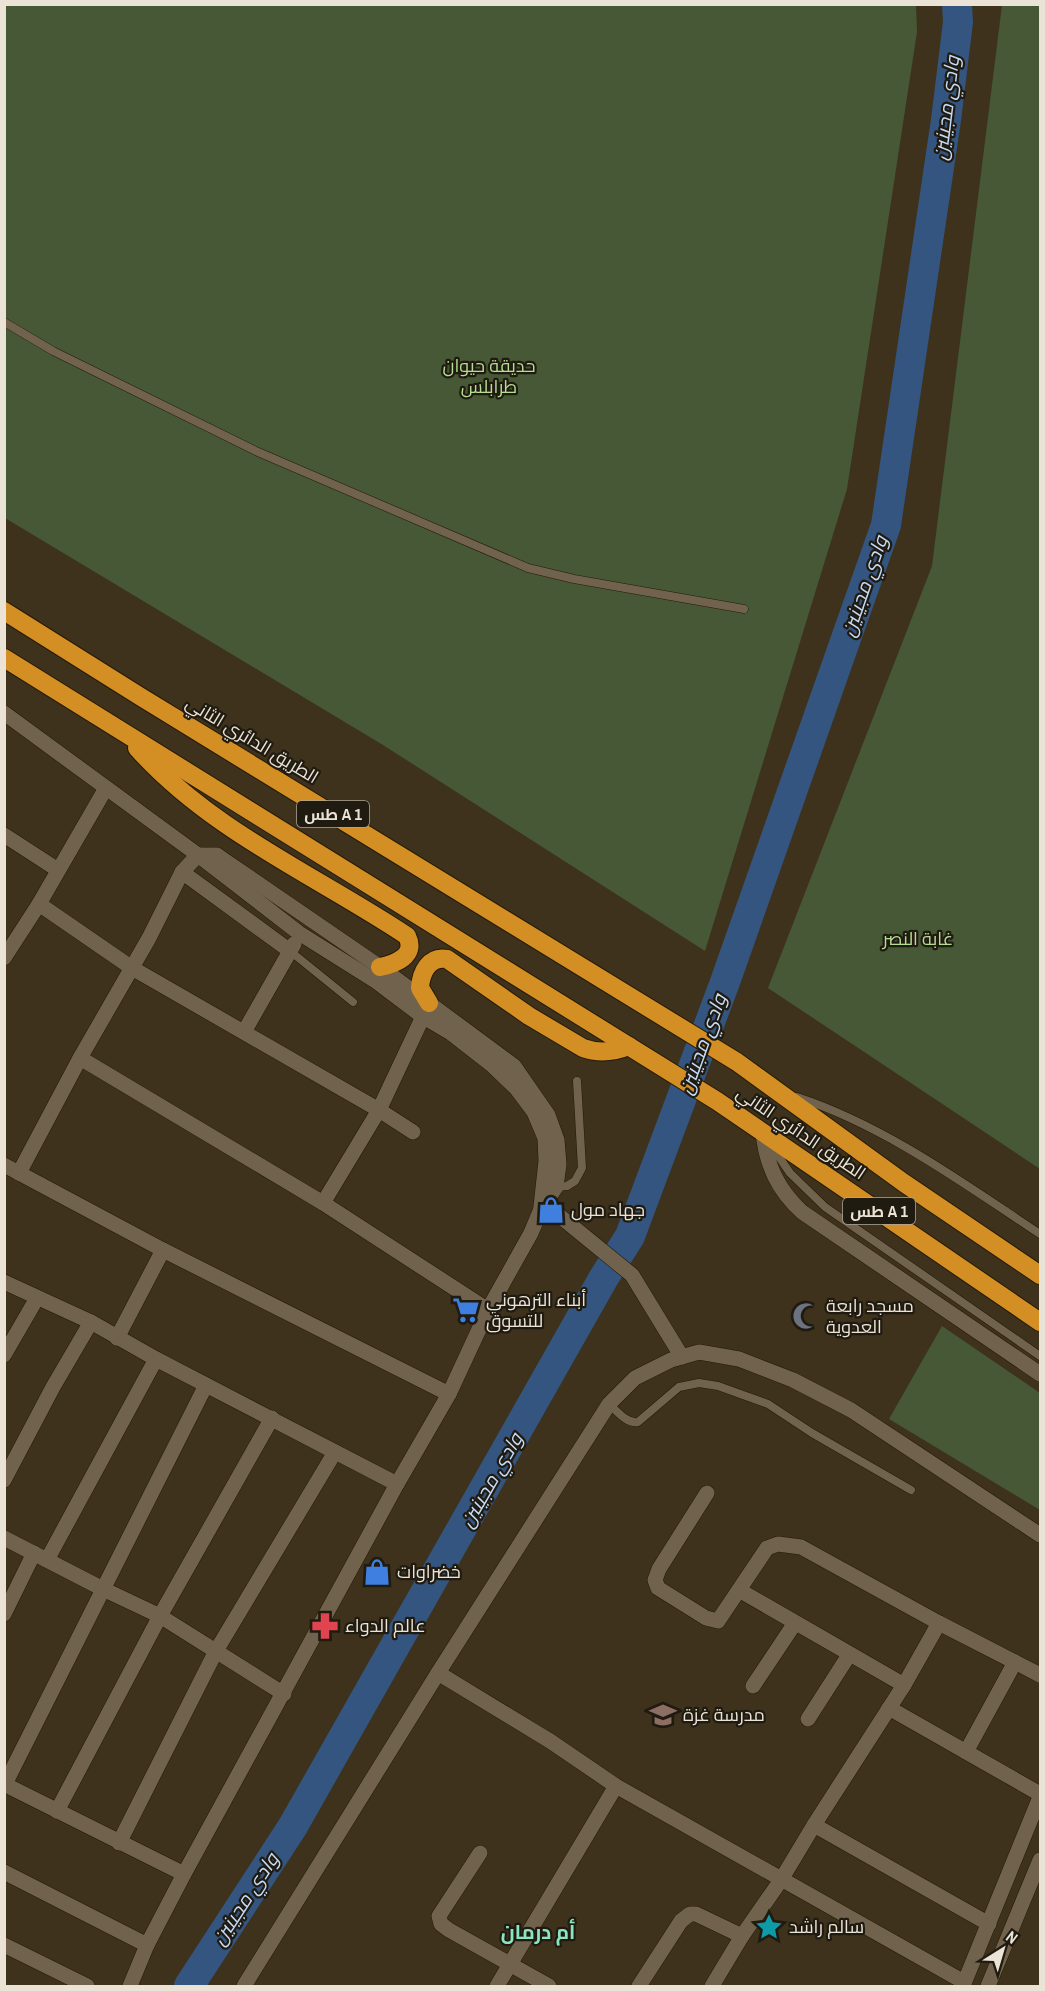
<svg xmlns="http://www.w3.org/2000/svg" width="1045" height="1991" viewBox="0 0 1045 1991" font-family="'Archivo Narrow',Cairo,sans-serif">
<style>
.green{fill:#465836}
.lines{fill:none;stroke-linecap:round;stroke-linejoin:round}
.river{stroke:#33557f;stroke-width:30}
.lane-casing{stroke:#251905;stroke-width:9}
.street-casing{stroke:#251905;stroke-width:16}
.highway-casing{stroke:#251905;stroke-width:20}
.lane{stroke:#70624c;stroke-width:8}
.street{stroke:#70624c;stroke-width:15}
.highway{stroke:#d38f24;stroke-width:18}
.labels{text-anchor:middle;stroke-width:4.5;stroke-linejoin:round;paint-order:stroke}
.shield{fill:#201b11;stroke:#aea79b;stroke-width:1.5}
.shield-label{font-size:16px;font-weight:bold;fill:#ebe3d6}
.park-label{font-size:18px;fill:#b5de92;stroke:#201b11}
.street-label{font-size:18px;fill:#ebe3d6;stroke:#201b11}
.poi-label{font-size:18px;fill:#ebe3d6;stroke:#201b11;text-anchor:start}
.water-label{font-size:20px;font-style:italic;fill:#c5dbf6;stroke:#201b11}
.neighbourhood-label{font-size:20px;font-weight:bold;fill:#8ce5c1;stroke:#201b11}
</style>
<rect width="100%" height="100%" fill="#3e321c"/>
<g class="green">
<path d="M4,5H916L917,32L847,489L705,951L383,745L5,518Z"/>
<path d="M1002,5H1040V1169L768,988L932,566Z"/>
<path d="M942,1326L1040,1393V1510L889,1419Z"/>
</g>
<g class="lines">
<path class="river" d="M189,1986L293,1826L603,1279L630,1236L725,982L886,525L946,120L958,22L957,4"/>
<defs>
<g id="lane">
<path d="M4,322L53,351L258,452L528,568L574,579L744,609"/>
<path d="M290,951L353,1002"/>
<path d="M797,1097C885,1126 963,1183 1040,1234"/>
<path d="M770,1144L790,1173L825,1207L1040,1356"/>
<path d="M556,1187L567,1186L575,1181L582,1168L577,1081"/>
<path d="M609,1404C617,1411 627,1424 638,1422L679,1387L699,1383L718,1386L768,1404L812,1433L911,1490"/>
</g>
<g id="street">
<path d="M4,713L198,855L299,933L377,982L422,1016L451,1033L492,1065L516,1088L534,1112L545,1138L546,1161L541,1206"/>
<path d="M4,835L58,870"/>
<path d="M182,872L290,951"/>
<path d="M39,904L132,968L379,1110L413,1132"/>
<path d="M4,958L39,904L106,788"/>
<path d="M244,1032L294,944"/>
<path d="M80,1058L323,1203L488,1310"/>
<path d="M763,1132C766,1165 778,1190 802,1212L1040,1374"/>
<path d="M4,1165L163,1250L449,1394"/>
<path d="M19,1173L80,1058L149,938L182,872L198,855H217L224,860L380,967L514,1066L548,1115L557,1140L559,1164L556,1187L541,1209L531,1233L488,1310L449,1394L397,1484L184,1874L147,1945L130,1986"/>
<path d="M323,1203L379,1110L427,1008"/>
<path d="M541,1209L556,1213L632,1275L682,1357"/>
<path d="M4,1282L91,1322L156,1359L397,1484"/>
<path d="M117,1338L163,1250"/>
<path d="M4,1355L37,1298"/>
<path d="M4,1480L53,1387L91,1322"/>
<path d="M707,1493L659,1569L655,1580L658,1588L706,1618L718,1621L767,1548L778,1544L801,1547L939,1623L1040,1675"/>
<path d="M4,1538L103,1589L160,1616L284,1694"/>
<path d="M47,1560L156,1359"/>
<path d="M739,1590L904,1685"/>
<path d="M4,1614L34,1553"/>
<path d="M438,1673L550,1741L616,1786L964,1982"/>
<path d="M753,1686L795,1623"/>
<path d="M889,1708L1040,1794"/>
<path d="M808,1719L849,1655"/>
<path d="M966,1752L1015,1662"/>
<path d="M4,1784L184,1874"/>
<path d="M5,1784L206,1385"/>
<path d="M57,1811L160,1616L272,1418"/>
<path d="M814,1825L989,1924"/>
<path d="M119,1843L216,1651L335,1452"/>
<path d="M480,1853L439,1916L441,1924L449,1930L549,1986"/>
<path d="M4,1872L147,1945"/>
<path d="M4,1945L87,1986"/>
<path d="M244,1986L438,1673L609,1404L635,1378L671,1360L699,1352L739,1359L793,1380L851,1410L1040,1535"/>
<path d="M497,1986L616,1786"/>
<path d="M639,1986L681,1921L690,1914H696L742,1936"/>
<path d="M712,1986L742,1936L781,1880L814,1825L904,1685L939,1623"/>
<path d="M963,1986L1040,1797"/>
<path d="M988,1986L1040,1860"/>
</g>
<g id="highway">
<path d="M4,611L141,697L737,1062L904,1183L1040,1275"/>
<path d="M4,658L717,1101L1040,1322"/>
<path d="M137,748C211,831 317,876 407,936C417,956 395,964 380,967"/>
<path d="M429,1003L420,988C421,972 429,956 447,959L529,1016L583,1048C599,1054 614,1052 629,1046"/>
</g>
</defs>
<use href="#lane" class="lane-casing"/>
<use href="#street" class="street-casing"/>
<use href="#highway" class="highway-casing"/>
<use href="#lane" class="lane"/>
<use href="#street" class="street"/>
<use href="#highway" class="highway"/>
</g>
<defs>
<symbol id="shop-bare" viewBox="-9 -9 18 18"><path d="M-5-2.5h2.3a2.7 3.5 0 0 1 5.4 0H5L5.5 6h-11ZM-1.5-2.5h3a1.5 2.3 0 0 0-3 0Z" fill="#3f7fe0" stroke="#201b11" stroke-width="2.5" paint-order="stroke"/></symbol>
<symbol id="supermarket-bare" viewBox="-9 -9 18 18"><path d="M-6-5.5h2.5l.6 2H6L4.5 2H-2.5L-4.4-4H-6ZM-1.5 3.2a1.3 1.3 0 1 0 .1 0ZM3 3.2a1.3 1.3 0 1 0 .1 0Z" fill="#3f7fe0" stroke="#201b11" stroke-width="2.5" paint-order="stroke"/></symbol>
<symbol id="mosque-bare" viewBox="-9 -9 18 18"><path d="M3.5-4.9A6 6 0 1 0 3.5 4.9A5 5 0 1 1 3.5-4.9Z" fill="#6b7280" stroke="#201b11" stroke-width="2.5" paint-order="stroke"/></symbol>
<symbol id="pharmacy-bare" viewBox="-9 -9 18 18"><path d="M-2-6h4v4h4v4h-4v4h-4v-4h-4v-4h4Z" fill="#e0444e" stroke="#201b11" stroke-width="2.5" paint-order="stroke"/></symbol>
<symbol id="school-bare" viewBox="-9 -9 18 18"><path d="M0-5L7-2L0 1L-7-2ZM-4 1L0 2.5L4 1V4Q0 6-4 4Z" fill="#8d6e63" stroke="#201b11" stroke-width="2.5" paint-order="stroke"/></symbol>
<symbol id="sight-bare" viewBox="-9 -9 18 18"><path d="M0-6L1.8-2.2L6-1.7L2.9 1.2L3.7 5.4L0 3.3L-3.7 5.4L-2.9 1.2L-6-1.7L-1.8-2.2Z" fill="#0f9aa8" stroke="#201b11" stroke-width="2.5" paint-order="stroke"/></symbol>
</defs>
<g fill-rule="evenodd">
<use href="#shop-bare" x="532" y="1191" width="38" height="38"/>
<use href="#supermarket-bare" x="447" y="1291" width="38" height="38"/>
<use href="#mosque-bare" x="787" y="1297" width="38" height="38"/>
<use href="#shop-bare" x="358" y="1553" width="38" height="38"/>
<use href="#pharmacy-bare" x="306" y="1607" width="38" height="38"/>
<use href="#school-bare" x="644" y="1696" width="38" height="38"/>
<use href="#sight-bare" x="750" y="1908" width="38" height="38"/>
</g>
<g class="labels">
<g class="shield">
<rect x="297" y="801" width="72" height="26" rx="4.5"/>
<rect x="843" y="1198" width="72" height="26" rx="4.5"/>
</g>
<g class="shield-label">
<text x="333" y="820">طس A 1</text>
<text x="879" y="1217">طس A 1</text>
</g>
<g class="park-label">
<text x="489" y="372">حديقة حيوان<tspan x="489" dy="21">طرابلس</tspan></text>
<text x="918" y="945">غابة النصر</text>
</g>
<g class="street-label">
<text transform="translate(252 740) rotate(31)" y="6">الطريق الدائري الثاني</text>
<text transform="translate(801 1133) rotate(34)" y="6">الطريق الدائري الثاني</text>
</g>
<g class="poi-label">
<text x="571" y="1216">جهاد مول</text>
<text x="486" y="1306">أبناء الترهوني<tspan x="486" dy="21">للتسوق</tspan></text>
<text x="826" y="1312">مسجد رابعة<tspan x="826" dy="21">العدوية</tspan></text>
<text x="397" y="1578">خضراوات</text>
<text x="345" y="1632">عالم الدواء</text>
<text x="683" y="1721">مدرسة غزة</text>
<text x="789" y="1933">سالم راشد</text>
</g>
<g class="water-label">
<text transform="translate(946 108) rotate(-83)" y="7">وادي مجينين</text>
<text transform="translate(864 586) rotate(-71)" y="7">وادي مجينين</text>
<text transform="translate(702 1044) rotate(-70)" y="7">وادي مجينين</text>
<text transform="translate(491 1480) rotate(-60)" y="7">وادي مجينين</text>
<text transform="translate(245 1899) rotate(-57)" y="7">وادي مجينين</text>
</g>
<g class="neighbourhood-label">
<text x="538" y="1939">أم درمان</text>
</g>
</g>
<rect width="1045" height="1991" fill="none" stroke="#ebe3d6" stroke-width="12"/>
<g transform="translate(1003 1949) rotate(37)" stroke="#201b11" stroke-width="4.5" paint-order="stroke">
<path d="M0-4.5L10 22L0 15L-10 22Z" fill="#ebe3d6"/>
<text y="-9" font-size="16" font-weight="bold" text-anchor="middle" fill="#ebe3d6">N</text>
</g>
</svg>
